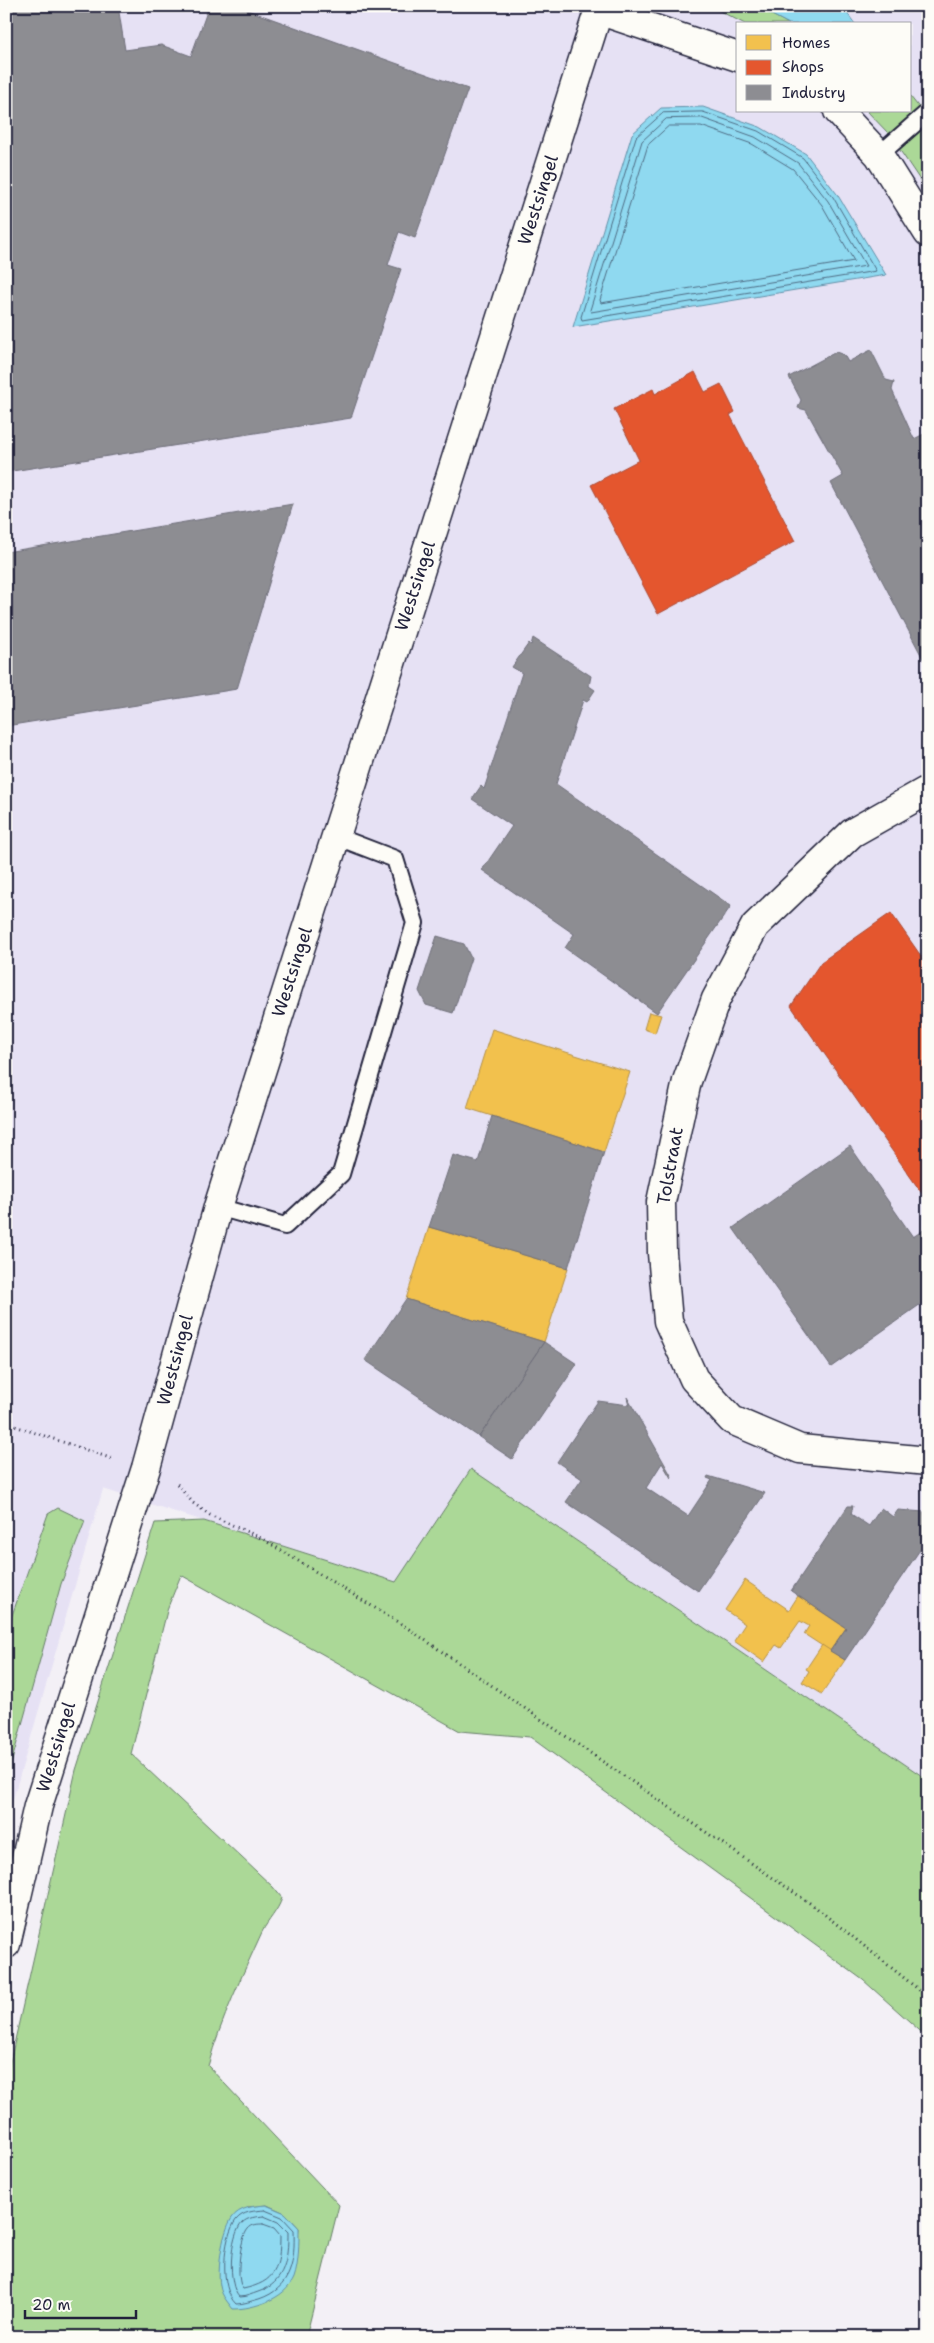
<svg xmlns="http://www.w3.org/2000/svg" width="934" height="2343" viewBox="0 0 934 2343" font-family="'Shantell Sans',sans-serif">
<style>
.built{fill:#e6e1f4;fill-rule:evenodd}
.green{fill:#abd897;stroke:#667d69;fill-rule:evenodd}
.water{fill:#8fd9f0;stroke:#6390a8}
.homes{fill:#f2c14e;stroke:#b49148}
.shops{fill:#e4572e;stroke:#aa4732}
.industry{fill:#8d8d92;stroke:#6d6d78}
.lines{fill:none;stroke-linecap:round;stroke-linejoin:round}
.shore{stroke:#4e6b83;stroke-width:1}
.lane-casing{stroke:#22223b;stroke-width:20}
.street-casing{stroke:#22223b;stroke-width:31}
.secondary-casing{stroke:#22223b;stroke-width:31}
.path{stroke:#22223b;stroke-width:3;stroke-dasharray:1 4;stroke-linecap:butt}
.lane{stroke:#fdfcf7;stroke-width:16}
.street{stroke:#fdfcf7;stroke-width:28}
.secondary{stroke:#fdfcf7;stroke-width:28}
.labels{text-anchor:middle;stroke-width:5;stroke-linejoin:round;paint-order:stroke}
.street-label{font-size:18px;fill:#22223b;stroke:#fdfcf7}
</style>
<rect width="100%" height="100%" fill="#f3f0f6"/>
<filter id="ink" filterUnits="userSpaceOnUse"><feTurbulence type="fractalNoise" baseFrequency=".02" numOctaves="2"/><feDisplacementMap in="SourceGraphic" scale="10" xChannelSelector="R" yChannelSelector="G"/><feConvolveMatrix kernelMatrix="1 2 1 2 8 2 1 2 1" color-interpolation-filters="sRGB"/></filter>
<g filter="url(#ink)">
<path class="built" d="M6,6H928V1780L471,1469L396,1582L103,1489L6,1823ZM738,24H910V111H738Z"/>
<g class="green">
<path d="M710,6H755L789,24H745Z"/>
<path d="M910,96L928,119V192L889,134L867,111H910Z"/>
<path d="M471,1469L928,1780V2038L863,1980L530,1737L460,1731L181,1575L168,1607L131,1754L273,1887L282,1898C278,1911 268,1920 262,1932C242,1976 221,2019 208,2066L339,2205L306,2337H6V2080L76,1770L155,1523L204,1521L396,1582ZM267,2205L285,2213L299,2228L293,2279L224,2296L220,2279L224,2238L248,2207Z"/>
<path d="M58,1508L85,1521L61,1584L6,1782V1632L48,1514Z"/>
</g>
<g class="water">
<path d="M755,6H842L855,24H789Z"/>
<path d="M703,107L760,127L806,154L837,194L886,275L573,327L632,134L661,108Z"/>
<path d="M266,2205L285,2213L299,2228C299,2243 299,2264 294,2278C285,2299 253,2309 233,2309C229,2304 224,2298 222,2293C215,2277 222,2232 232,2218C239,2207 255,2206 266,2205Z"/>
</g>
<g class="homes">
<path d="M649,1012L661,1015L655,1033L644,1029Z"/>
<path d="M492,1029L630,1072L604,1152L467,1108Z"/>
<path d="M429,1227L568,1268L544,1342L406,1299Z"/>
<path d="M745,1580L789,1610L798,1596L846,1628L830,1651L804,1634L809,1626L800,1621L781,1648L776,1645L764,1662L734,1641L745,1624L725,1610Z"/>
<path d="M822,1645L845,1660L822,1694L802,1682L809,1671L806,1669Z"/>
</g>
<g class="shops">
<path d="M695,372L705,392L721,384L735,412L730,415L795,541L658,614L591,485L639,460L614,409L653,389L655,394Z"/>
<path d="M891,913L928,966V1202L791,1006L821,962Z"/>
</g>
<g class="industry">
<path d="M6,6H118L125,50L161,45L191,56L209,6H236L468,89L415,238L399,232L388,265L401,269L351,418L6,472Z"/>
<path d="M871,350L886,380L894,382L892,390L914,439L928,432V668L831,483L843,476L806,410L798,408L801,400L789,377L836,352L844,355L848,362Z"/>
<path d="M293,504L237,689L6,726V552Z"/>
<path d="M533,638L591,676L589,686L595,690L587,702L583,700L556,784L731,906L657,1013L565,948L574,934L482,870L512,826L472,799L481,786L484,789L522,673L512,667L529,643L531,645Z"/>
<path d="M437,936L464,944L471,958L453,1013L426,1005L419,991Z"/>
<path d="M492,1116L604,1152L568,1268L429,1227L453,1155L478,1162Z"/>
<path d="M850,1146L913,1237L928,1227V1299L831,1367L733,1228Z"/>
<path d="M406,1299L544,1342L479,1437L365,1360Z"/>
<path d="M544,1342L577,1364L512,1459L479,1437Z"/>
<path d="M627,1397L672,1477L671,1478L662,1463L646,1488L688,1516L712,1480L707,1478L708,1476L765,1493L698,1591L566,1502L582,1479L557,1462L598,1401L629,1405Z"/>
<path d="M848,1506H853L851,1514L869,1526L881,1508L893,1517L898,1510L924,1512V1515L928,1518V1538L845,1660L830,1651L846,1628L791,1591Z"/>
</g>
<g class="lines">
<g class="shore">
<path d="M703,112L758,131L803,158L833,197L876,271L582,320L581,317L636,137L663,113Z"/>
<path d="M702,118L755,137L798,163L828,201L866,266L591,312L590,310L642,141L666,119Z"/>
<path d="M669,126H701L752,144L793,169L822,205L854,261L601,303L600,300L648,145Z"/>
<path d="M265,2210L282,2217L294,2230C295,2261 292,2288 259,2299C251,2301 244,2304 236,2304C219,2288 223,2238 236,2220C243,2211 255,2211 265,2210Z"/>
<path d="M264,2216L278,2222L288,2232C288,2258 286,2283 258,2292C252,2294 246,2297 239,2297C227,2284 230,2236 242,2223C248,2217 256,2217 264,2216Z"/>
<path d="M263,2224L274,2228L280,2235C280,2268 276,2282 243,2289C235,2280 240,2238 248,2229C252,2224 258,2224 263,2224Z"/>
</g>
<defs>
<g id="lane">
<path d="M879,155L928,112"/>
<path d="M218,1207L285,1226L341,1174L415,923L395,859L335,836"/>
</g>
<g id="street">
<path d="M598,10L738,57"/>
<path d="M838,111L879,155L928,233"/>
<path d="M928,790L852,833L755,926L716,999L687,1081L661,1202L662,1253L668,1321L694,1379L732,1420L800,1449L928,1461"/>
</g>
<path id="secondary" d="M6,1944L38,1806L146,1468L218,1207L600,6"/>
</defs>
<use href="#lane" class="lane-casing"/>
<use href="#street" class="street-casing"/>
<use href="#secondary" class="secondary-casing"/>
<g class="path">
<path d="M6,1423L113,1459"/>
<path d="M177,1484L193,1503L210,1515L261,1538L406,1627L814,1906L928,1997"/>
</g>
<use href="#lane" class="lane"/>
<use href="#street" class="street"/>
<use href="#secondary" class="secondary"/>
</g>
</g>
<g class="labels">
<g class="street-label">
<text transform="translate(538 200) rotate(-72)" y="6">Westsingel</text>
<text transform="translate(415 586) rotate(-72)" y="6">Westsingel</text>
<text transform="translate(292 972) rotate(-72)" y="6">Westsingel</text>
<text transform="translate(670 1166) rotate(-80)" y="6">Tolstraat</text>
<text transform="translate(175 1360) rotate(-75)" y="6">Westsingel</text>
<text transform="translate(56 1747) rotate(-73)" y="6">Westsingel</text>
</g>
</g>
<rect width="934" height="2343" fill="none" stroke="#fdfcf7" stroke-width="25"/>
<rect x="12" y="12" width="909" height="2318" fill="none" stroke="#22223b" stroke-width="2" filter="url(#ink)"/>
<rect x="736" y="22" width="175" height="90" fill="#fdfcf7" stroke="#a5a5ac"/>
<rect x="746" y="35" width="25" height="15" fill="#f2c14e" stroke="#a5a5ac"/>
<text x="782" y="48" font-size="15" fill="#22223b">Homes</text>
<rect x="746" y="60" width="25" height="15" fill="#e4572e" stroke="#a5a5ac"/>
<text x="782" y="72" font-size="15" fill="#22223b">Shops</text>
<rect x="746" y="85" width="25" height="15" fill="#8d8d92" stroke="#a5a5ac"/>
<text x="782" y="98" font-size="15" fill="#22223b">Industry</text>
<path d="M25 2310v8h111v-8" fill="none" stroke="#22223b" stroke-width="2.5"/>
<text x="32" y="2310" font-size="15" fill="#22223b" stroke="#fdfcf7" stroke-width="4" paint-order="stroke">20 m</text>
</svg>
